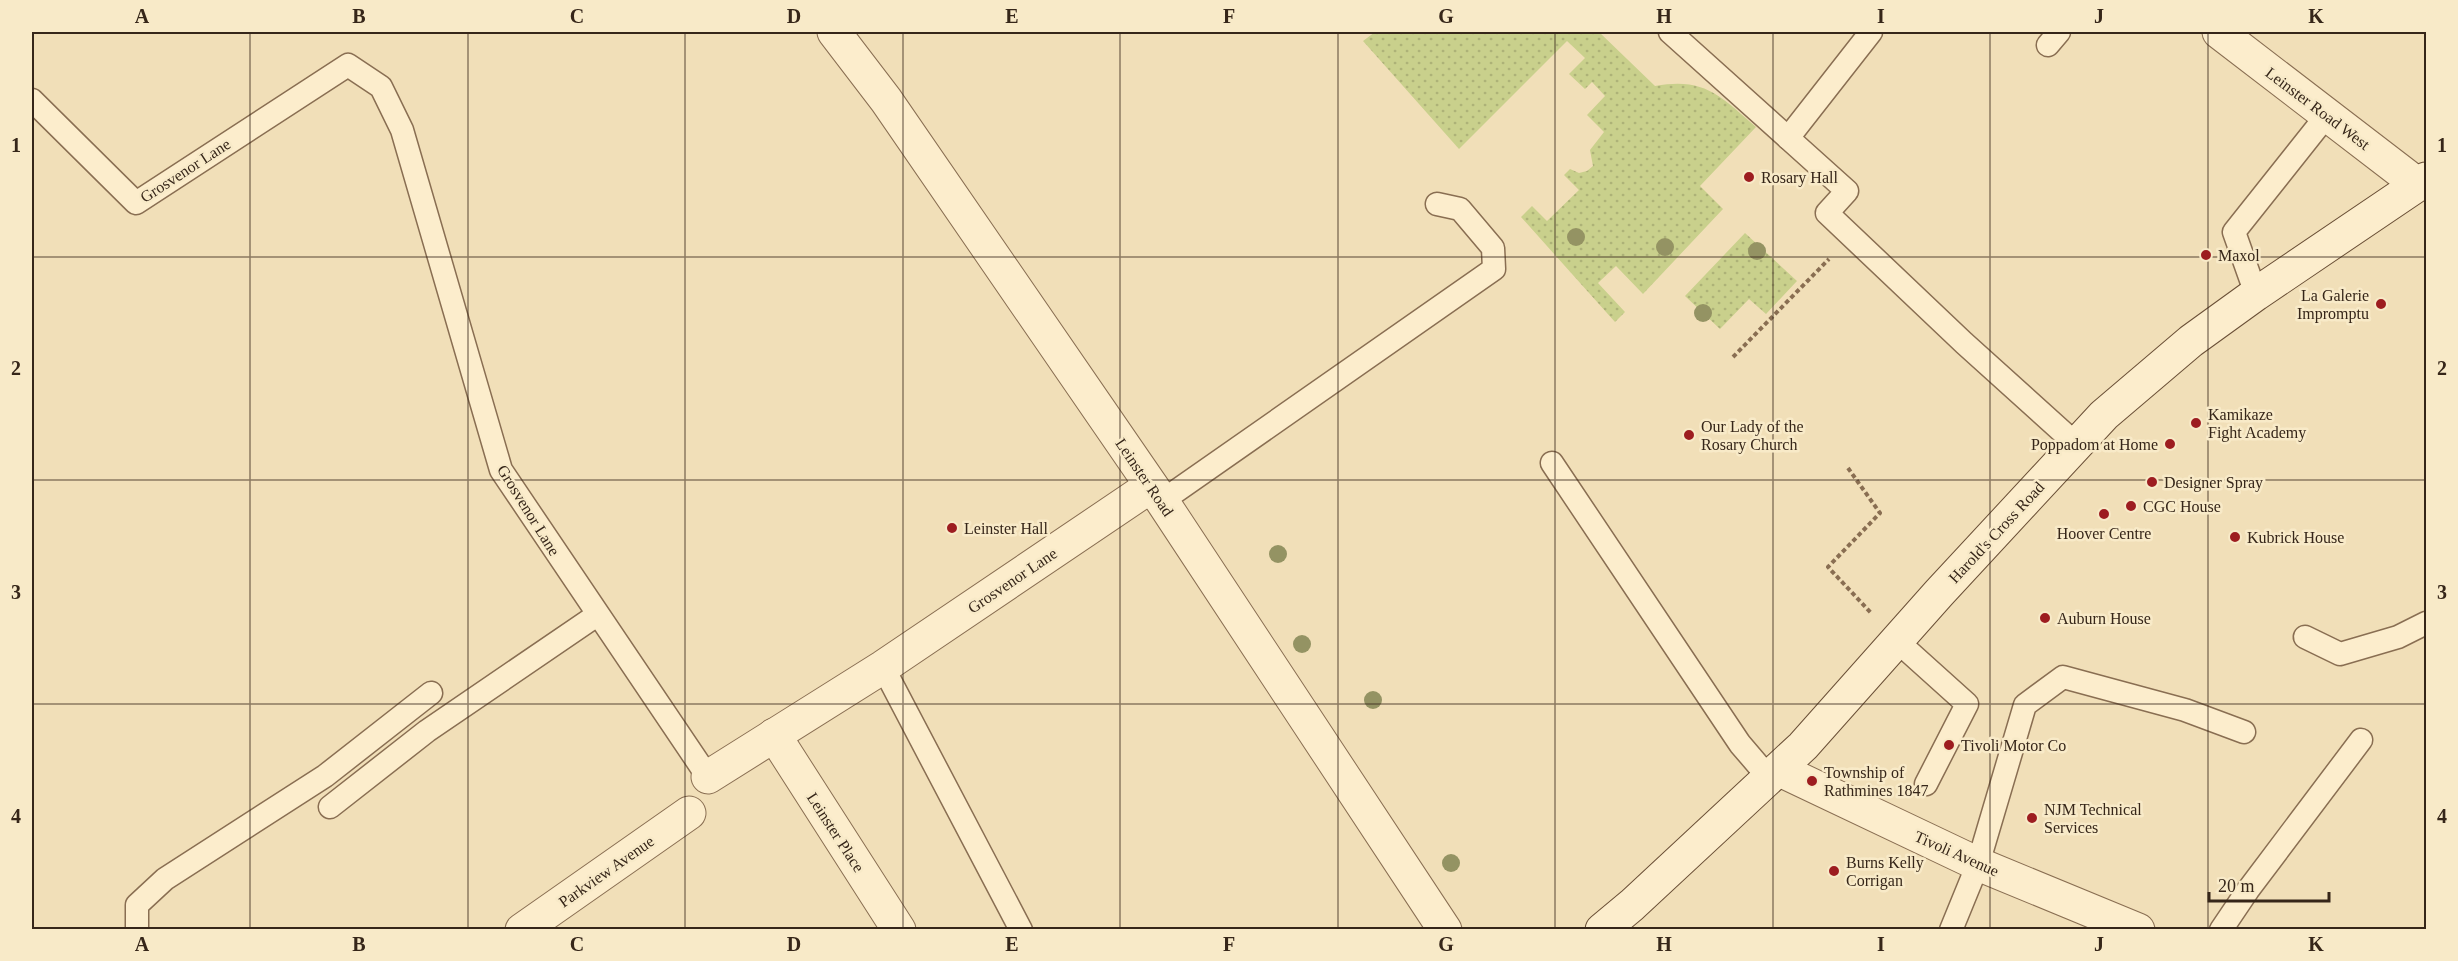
<svg xmlns="http://www.w3.org/2000/svg" width="2458" height="961" viewBox="0 0 2458 961" font-family="Georgia,serif">
<style>
.grass{fill:url(#grass-dots)}
.lines{fill:none;stroke-linecap:round;stroke-linejoin:round}
.service-casing{stroke:#896e52;stroke-width:25}
.minor-casing{stroke:#896e52;stroke-width:35}
.tertiary-casing{stroke:#896e52;stroke-width:35}
.secondary-casing{stroke:#6a4f36;stroke-width:35}
.path{stroke:#896e52;stroke-width:4;stroke-dasharray:4.5 3;stroke-linecap:butt}
.service{stroke:#fcedcc;stroke-width:22}
.minor{stroke:#fcedcc;stroke-width:33}
.tertiary{stroke:#fcedcc;stroke-width:33}
.secondary{stroke:#fcedcc;stroke-width:33}
.tree{fill:#949363}
.grid{fill:none;stroke:#362619;stroke-width:1.5;stroke-opacity:0.55}
.poi-dot{fill:#9d1d20;stroke:#f8eac8;stroke-width:2}
.labels{text-anchor:middle;stroke-width:5;stroke-linejoin:round;paint-order:stroke}
.street-label{font-size:16px;fill:#362619;stroke:#f8eac8}
.poi-label{font-size:16px;fill:#362619;stroke:#f8eac8;text-anchor:start}
.neatline{fill:none;stroke:#362619;stroke-width:2}
.grid-label{font-size:20px;text-anchor:middle;font-weight:bold;fill:#362619}
</style>
<defs>
<pattern id="grass-dots" width="8" height="8" patternUnits="userSpaceOnUse" patternTransform="scale(1.5)"><rect width="8" height="8" fill="#c9d08c"/><path d="M2 2h.1M6 6h.1" fill="none" stroke="#adb278" stroke-width="1.8" stroke-linecap="round"/></pattern>
</defs>
<rect width="100%" height="100%" fill="#f1dfb8"/>
<g class="grass">
<path d="M1375,32H1599L1655,86C1705,77 1720,96 1756,127L1700,186L1723,209L1643,294L1616,266L1598,283L1625,312L1615,322L1521,217L1532,206L1547,221L1579,190L1564,175L1570,169L1579,173L1587,171L1593,166L1590,150L1604,132L1587,115L1605,96L1592,82L1585,89L1569,74L1585,58L1567,41L1459,149L1363,41Z"/>
<path d="M1745,233L1797,281L1766,314L1749,299L1720,329L1685,296Z"/>
</g>
<g class="lines">
<defs>
<g id="service">
<path d="M1670,32L1788,138"/>
<path d="M1871,32L1788,138L1847,191L1827,213L1964,343L2077,445"/>
<path d="M2048,45L2059,32"/>
<path d="M32,100L136,203L348,65L381,87L402,130L501,470L708,777"/>
<path d="M2256,294L2234,232L2327,115"/>
<path d="M1552,463L1740,744L1770,779"/>
<path d="M1162,501L1494,269L1493,248L1460,209L1437,204"/>
<path d="M2305,637L2340,654L2398,637L2426,623"/>
<path d="M1897,641L1967,704L1926,784"/>
<path d="M883,667L1021,930"/>
<path d="M330,807L427,731L597,615"/>
<path d="M137,930V905L165,879L325,776L431,693"/>
<path d="M1951,930L1978,864L2025,705L2063,677L2185,710L2244,732"/>
<path d="M2221,930L2248,890L2361,740"/>
</g>
<g id="minor">
<path d="M2219,32L2417,184"/>
<path d="M774,735L899,930"/>
<path d="M1780,770L1978,864L2138,930"/>
<path d="M708,777L883,667L1151,486"/>
<path d="M522,930L689,813"/>
</g>
<path id="tertiary" d="M834,32L886,100L1162,501L1445,930"/>
<path id="secondary" d="M1602,930L1632,905L1803,746L1939,593L2104,415L2191,341L2256,294L2426,179"/>
</defs>
<use href="#service" class="service-casing"/>
<use href="#minor" class="minor-casing"/>
<use href="#tertiary" class="tertiary-casing"/>
<use href="#secondary" class="secondary-casing"/>
<g class="path">
<path d="M1733,357L1829,259"/>
<path d="M1848,468L1880,513L1828,567L1872,614"/>
</g>
<use href="#service" class="service"/>
<use href="#minor" class="minor"/>
<use href="#tertiary" class="tertiary"/>
<use href="#secondary" class="secondary"/>
</g>
<g class="tree">
<circle cx="1576" cy="237" r="9"/>
<circle cx="1665" cy="247" r="9"/>
<circle cx="1757" cy="251" r="9"/>
<circle cx="1703" cy="313" r="9"/>
<circle cx="1278" cy="554" r="9"/>
<circle cx="1302" cy="644" r="9"/>
<circle cx="1373" cy="700" r="9"/>
<circle cx="1451" cy="863" r="9"/>
</g>
<path class="grid" d="M250,32V930M468,32V930M685,32V930M903,32V930M1120,32V930M1338,32V930M1555,32V930M1773,32V930M1990,32V930M2208,32V930M32,257H2426M32,480H2426M32,704H2426"/>
<g class="poi-dot">
<circle cx="1749" cy="177" r="6"/>
<circle cx="2206" cy="255" r="6"/>
<circle cx="2381" cy="304" r="6"/>
<circle cx="2196" cy="423" r="6"/>
<circle cx="1689" cy="435" r="6"/>
<circle cx="2170" cy="444" r="6"/>
<circle cx="2152" cy="482" r="6"/>
<circle cx="2131" cy="506" r="6"/>
<circle cx="2104" cy="514" r="6"/>
<circle cx="952" cy="528" r="6"/>
<circle cx="2235" cy="537" r="6"/>
<circle cx="2045" cy="618" r="6"/>
<circle cx="1949" cy="745" r="6"/>
<circle cx="1812" cy="781" r="6"/>
<circle cx="2032" cy="818" r="6"/>
<circle cx="1834" cy="871" r="6"/>
</g>
<g class="labels">
<g class="street-label">
<text transform="translate(2318 108) rotate(37)" y="6">Leinster Road West</text>
<text transform="translate(185 170) rotate(-33)" y="6">Grosvenor Lane</text>
<text transform="translate(1145 477) rotate(56)" y="6">Leinster Road</text>
<text transform="translate(529 510) rotate(58)" y="6">Grosvenor Lane</text>
<text transform="translate(1996 532) rotate(-47)" y="6">Harold's Cross Road</text>
<text transform="translate(1012 580) rotate(-34)" y="6">Grosvenor Lane</text>
<text transform="translate(836 832) rotate(57)" y="6">Leinster Place</text>
<text transform="translate(1957 853) rotate(24)" y="6">Tivoli Avenue</text>
<text transform="translate(606 871) rotate(-35)" y="6">Parkview Avenue</text>
</g>
<g class="poi-label">
<text x="1761" y="183">Rosary Hall</text>
<text x="2218" y="261">Maxol</text>
<text x="2369" y="301" text-anchor="end">La Galerie<tspan x="2369" dy="18">Impromptu</tspan></text>
<text x="2208" y="420">Kamikaze<tspan x="2208" dy="18">Fight Academy</tspan></text>
<text x="1701" y="432">Our Lady of the<tspan x="1701" dy="18">Rosary Church</tspan></text>
<text x="2158" y="450" text-anchor="end">Poppadom at Home</text>
<text x="2164" y="488">Designer Spray</text>
<text x="2143" y="512">CGC House</text>
<text x="964" y="534">Leinster Hall</text>
<text x="2104" y="539" text-anchor="middle">Hoover Centre</text>
<text x="2247" y="543">Kubrick House</text>
<text x="2057" y="624">Auburn House</text>
<text x="1961" y="751">Tivoli Motor Co</text>
<text x="1824" y="778">Township of<tspan x="1824" dy="18">Rathmines 1847</tspan></text>
<text x="2044" y="815">NJM Technical<tspan x="2044" dy="18">Services</tspan></text>
<text x="1846" y="868">Burns Kelly<tspan x="1846" dy="18">Corrigan</tspan></text>
</g>
</g>
<rect width="2458" height="961" fill="none" stroke="#f8eac8" stroke-width="66"/>
<path d="M2209 892v9h120v-9" fill="none" stroke="#362619" stroke-width="3"/>
<text x="2218" y="892" font-size="18" fill="#362619" stroke="#f8eac8" stroke-width="4.5" paint-order="stroke">20 m</text>
<rect x="33" y="33" width="2392" height="895" class="neatline"/>
<g class="grid-label">
<text x="142" y="23">A</text>
<text x="359" y="23">B</text>
<text x="577" y="23">C</text>
<text x="794" y="23">D</text>
<text x="1012" y="23">E</text>
<text x="1229" y="23">F</text>
<text x="1446" y="23">G</text>
<text x="1664" y="23">H</text>
<text x="1881" y="23">I</text>
<text x="2099" y="23">J</text>
<text x="2316" y="23">K</text>
<text x="16" y="152">1</text>
<text x="2442" y="152">1</text>
<text x="16" y="375">2</text>
<text x="2442" y="375">2</text>
<text x="16" y="599">3</text>
<text x="2442" y="599">3</text>
<text x="16" y="823">4</text>
<text x="2442" y="823">4</text>
<text x="142" y="951">A</text>
<text x="359" y="951">B</text>
<text x="577" y="951">C</text>
<text x="794" y="951">D</text>
<text x="1012" y="951">E</text>
<text x="1229" y="951">F</text>
<text x="1446" y="951">G</text>
<text x="1664" y="951">H</text>
<text x="1881" y="951">I</text>
<text x="2099" y="951">J</text>
<text x="2316" y="951">K</text>
</g>
</svg>
